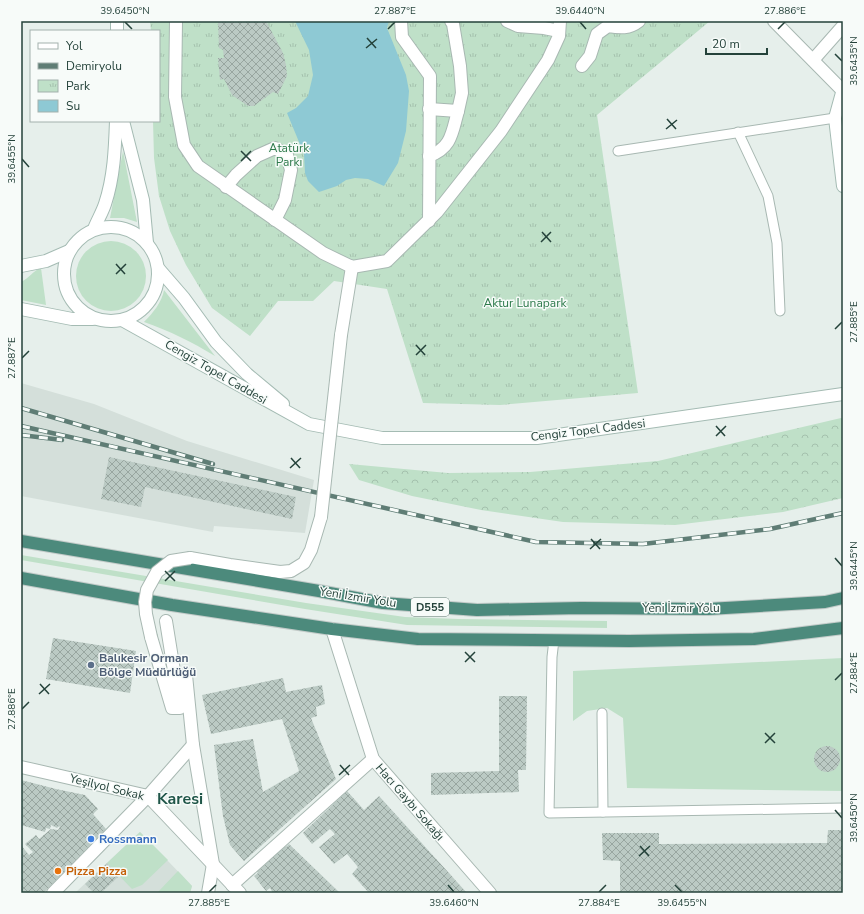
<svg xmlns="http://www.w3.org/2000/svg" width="864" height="914" viewBox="0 0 864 914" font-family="'Nunito Sans',sans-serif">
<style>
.built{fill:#d4dfda}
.grass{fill:#bfe0c8}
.forest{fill:url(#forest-crowns)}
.park{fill:url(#park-tufts)}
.water{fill:#8ec9d4}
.building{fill:url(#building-cross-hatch)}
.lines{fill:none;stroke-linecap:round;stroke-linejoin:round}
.service-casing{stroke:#a8b8b2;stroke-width:11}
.pedestrian-casing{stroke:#a8b8b2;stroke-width:14}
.minor-casing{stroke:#a8b8b2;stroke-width:14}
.secondary-casing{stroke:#a4bbb3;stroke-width:14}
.trunk-casing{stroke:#c2cac8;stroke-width:14}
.service{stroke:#fff;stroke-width:9}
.pedestrian{stroke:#fff;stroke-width:12}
.minor{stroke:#fff;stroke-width:12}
.secondary{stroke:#fff;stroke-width:12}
.trunk{stroke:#4c8a7c;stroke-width:12}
.rail-casing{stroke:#5f7d75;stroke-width:4.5}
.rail{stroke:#f7fbf9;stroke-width:3;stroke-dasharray:9;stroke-linecap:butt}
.pedestrian-bridge-casing{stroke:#a8b8b2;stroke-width:14;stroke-linecap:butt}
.pedestrian-bridge{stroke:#fff;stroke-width:12}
.ticks{fill:none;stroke:#24423a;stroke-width:1.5}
.service-dot{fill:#5c6f8a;stroke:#f7fbf9;stroke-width:1.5}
.shop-dot{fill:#3f7fe0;stroke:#f7fbf9;stroke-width:1.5}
.food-dot{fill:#e8710a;stroke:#f7fbf9;stroke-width:1.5}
.labels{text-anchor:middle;stroke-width:3;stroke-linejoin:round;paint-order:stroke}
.shield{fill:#f7fbf9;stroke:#637a73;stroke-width:1}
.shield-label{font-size:11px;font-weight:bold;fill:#24423a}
.park-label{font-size:12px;fill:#2d7a4b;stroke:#f7fbf9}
.street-label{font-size:12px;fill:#24423a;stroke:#f7fbf9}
.service-label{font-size:12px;font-weight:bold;fill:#4e5e75;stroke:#f7fbf9;text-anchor:start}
.shop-label{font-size:12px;font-weight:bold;fill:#366cbe;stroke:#f7fbf9;text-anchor:start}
.food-label{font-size:12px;font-weight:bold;fill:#c56008;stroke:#f7fbf9;text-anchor:start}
.district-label{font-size:16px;font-weight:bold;fill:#1f5548;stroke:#f7fbf9}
.neatline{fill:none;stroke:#24423a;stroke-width:1.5}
.ticks-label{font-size:10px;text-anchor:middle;fill:#24423a}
</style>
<defs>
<pattern id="forest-crowns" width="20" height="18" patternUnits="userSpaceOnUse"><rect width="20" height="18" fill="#bfe0c8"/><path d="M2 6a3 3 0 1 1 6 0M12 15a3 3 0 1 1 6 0" fill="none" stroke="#a4c1ad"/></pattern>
<pattern id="park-tufts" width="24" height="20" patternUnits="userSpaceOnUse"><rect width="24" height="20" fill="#bfe0c8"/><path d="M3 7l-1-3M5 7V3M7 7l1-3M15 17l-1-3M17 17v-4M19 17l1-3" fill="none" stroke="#a4c1ad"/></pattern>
<pattern id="building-cross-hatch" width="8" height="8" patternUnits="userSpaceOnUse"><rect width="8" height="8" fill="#bbcac4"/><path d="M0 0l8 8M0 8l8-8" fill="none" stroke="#98a6a0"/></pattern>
</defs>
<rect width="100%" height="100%" fill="#e6efeb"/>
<g class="built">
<path d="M21,383L94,404L187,441L314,480L305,533L214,526L213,532L21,496Z"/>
<path d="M140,832L192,886L190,893H75Z"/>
</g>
<g class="grass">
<path d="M123,151L137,222L124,218H110Z"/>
<circle cx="111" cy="276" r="35"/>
<path d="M41,268L46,305L21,300V282C30,278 32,271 41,268Z"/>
<path d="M164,290L215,356C192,342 170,331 144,322C153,313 162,302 164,290Z"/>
<path d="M21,555L306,603L405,617L459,619L607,621V628L407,625L305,609L21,560Z"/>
<path d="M843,658V791L627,788L623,718L607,708L587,711L573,721V671Z"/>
<path d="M140,832L168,860L142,885L132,889L107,863Z"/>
<path d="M178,871L192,886L190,893H157Z"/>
</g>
<path class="forest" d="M841,418H843V498L783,512L675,525L563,522L481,510L412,496L359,480L349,464L448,473L530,472L658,461Z"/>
<path class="park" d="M150,21H710L597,115L638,393L500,405L423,403L387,289L334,281L313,301H278L250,336L212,308L186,265L170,231L159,196L154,158L153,121H159V31H151Z"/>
<path class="water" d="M295,21H389L387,28L406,75L409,91L406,131L398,163L384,186L368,179L355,178L346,180L337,186L319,192L308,181L305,173L304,154L287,113L296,108L308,96L313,75L309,50Z"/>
<g class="building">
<path d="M218,21H266L283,53L286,65L287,76L278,94L273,92L254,106H248L232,95L224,79L220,80L218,58H224L223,50L219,48Z"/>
<path d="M109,457L296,497L292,519L145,487L141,507L101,499Z"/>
<path d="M53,638L136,651L130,693L46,679Z"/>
<path d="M283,678L286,692L322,685L325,704L316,707L317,716L311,718L336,779L244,861L230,845L223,816L214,745L253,739L263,792L299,771L282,719L211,734L202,695Z"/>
<path d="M499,696H527L526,770H518L519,792L431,795V773L499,771Z"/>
<circle cx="827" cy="759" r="13"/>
<path d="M21,780L56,789L85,795L98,809L93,814L106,829L43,893H21V845L29,855L33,852L25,844L36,835L39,839L51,829L58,830L60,827L59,826L57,828L51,825L50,829L46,828L45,832L21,825Z"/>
<path d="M347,791L364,810L379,796L467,893H369L352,874L358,867L347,854L334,864L319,847L335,834L330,829L312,844L303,833Z"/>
<path d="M828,830H843V893L660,892V893H620V861L603,860L602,833H659V844L827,843Z"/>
<path d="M283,844L286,847L289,844L340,893H273L270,888L266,891L254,876L258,873L255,869Z"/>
<path d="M107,863L119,876L101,893H94L85,884Z"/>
</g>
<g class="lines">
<defs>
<g id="service">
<path d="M738,132L768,196L777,243L780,311"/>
<path d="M618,151L835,118"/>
<path d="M554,640L552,657L549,813L843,808"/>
<path d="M602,713L603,812"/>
</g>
<g id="pedestrian">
<path d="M176,21L175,97L184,145L198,166L323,253L352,267L387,261L437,212L501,131L548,60L559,36L560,21"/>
<path d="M401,21L402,37L430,76L429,221"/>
<path d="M507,21L518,26L544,28L559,31"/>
<path d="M774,21L842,90"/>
<path d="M813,60L843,26"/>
<path d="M582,66L590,56L597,34L608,26C620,28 629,29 639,21"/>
<path d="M429,109L458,111L462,93L460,66L453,24L451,21"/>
<path d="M429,156C452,148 452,132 458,111"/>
<path d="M226,187L236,175L257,156L275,148L287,155L291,170L285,200L275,220"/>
<path d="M341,335L352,267"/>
<path d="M190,558L230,565L280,572L291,571L304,563L311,550L321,517"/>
<path d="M151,637L172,708H180L166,621"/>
</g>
<g id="minor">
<path d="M332,629L373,759L490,893"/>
<path d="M186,675L193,745L213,864L208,893"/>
<path d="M21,767L148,796L240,893"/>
<path d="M232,885L373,759"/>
<path d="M53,893L148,796L193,745"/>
</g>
<g id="secondary">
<path d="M117,31V21"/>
<path d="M843,89L835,118L843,186"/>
<path d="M123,121L143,200L147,243"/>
<circle cx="111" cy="274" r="47"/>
<path d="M94,229C97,221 102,213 105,204C114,177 115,149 116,121"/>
<path d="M21,266L46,261L69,251"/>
<path d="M158,268L184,298L216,342L247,374L283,404"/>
<path d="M21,309L72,319H93"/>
<path d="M122,320L309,424L382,438H537L843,394"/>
</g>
<g id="trunk">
<path d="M21,541L319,591L383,603L477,610L581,608L708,609L825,602L843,598"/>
<path d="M21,578L172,605L332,629L418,639L629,641L754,639L843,628"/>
</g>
</defs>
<use href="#service" class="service-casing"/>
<use href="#pedestrian" class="pedestrian-casing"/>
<use href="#minor" class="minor-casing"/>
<use href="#secondary" class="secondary-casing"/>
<use href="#trunk" class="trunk-casing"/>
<use href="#service" class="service"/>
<use href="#pedestrian" class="pedestrian"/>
<use href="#minor" class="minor"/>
<use href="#secondary" class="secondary"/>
<use href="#trunk" class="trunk"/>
<defs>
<g id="rail">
<path d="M21,408L213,464"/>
<path d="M21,426L536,542L643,544L770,529L843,513"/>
<path d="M21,435L62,440"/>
</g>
</defs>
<use href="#rail" class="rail-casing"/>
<use href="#rail" class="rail"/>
<defs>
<g id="pedestrian-bridge">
<path d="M321,517L341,335"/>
<path d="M151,637L146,614L145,602L147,590L157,572L171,561L190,558"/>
</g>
</defs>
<use href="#pedestrian-bridge" class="pedestrian-bridge-casing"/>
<use href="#pedestrian-bridge" class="pedestrian-bridge"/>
</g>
<path class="ticks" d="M125,22L132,29M580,22L586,29M388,29L395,22M778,29L785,22M367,38L376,48M366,48L377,39M835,54L842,61M667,119L676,129M666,129L677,120M241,151L251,161M22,159L29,167M241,161L251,151M542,232L551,242M541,242L551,232M116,264L125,274M116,274L126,264M835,329L842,322M416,345L425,355M416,355L426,345M22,358L29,351M716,426L725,436M716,436L726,426M291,458L300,468M290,468L301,458M591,539L600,549M590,549L601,539M835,558L842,566M165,571L175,581M165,581L175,571M465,652L475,662M465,662L475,652M835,680L842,673M40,684L49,694M39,694L50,684M22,709L29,702M765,733L775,743M765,743L775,733M340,765L349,775M339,775L350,765M835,810L842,818M640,846L649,856M639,856L650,846M448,885L454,892M675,885L682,892M209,892L216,885M599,892L606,885"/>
<circle class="service-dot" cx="91" cy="665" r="4"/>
<circle class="shop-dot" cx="91" cy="839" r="4"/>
<circle class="food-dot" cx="58" cy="871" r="4"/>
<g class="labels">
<rect class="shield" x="411" y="598" width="38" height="18" rx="3"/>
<g class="shield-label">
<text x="430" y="611">D555</text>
</g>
<g class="park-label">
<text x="289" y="152">Atatürk<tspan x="289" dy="14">Parkı</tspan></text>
<text x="525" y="307">Aktur Lunapark</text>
</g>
<g class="street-label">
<text transform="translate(216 372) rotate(30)" y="4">Cengiz Topel Caddesi</text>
<text transform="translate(588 430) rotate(-7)" y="4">Cengiz Topel Caddesi</text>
<text transform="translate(358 597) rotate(9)" y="4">Yeni İzmir Yolu</text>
<text x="681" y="612">Yeni İzmir Yolu</text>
<text transform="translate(107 787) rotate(14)" y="4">Yeşilyol Sokak</text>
<text transform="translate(410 802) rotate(49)" y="4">Hacı Gaybı Sokağı</text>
</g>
<g class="service-label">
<text x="99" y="662">Balıkesir Orman<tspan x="99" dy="14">Bölge Müdürlüğü</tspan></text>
</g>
<g class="shop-label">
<text x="99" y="843">Rossmann</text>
</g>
<g class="food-label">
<text x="66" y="875">Pizza Pizza</text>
</g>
<g class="district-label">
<text x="180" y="804">Karesi</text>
</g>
</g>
<rect width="864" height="914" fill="none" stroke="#f7fbf9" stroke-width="44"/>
<rect x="30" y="30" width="130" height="92" fill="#f7fbf9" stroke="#a3b1ad"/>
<rect x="38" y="43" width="20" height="6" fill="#ffffff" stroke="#a3b1ad"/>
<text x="66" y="50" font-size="12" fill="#24423a">Yol</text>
<rect x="38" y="63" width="20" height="6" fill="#5f7d75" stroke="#a3b1ad"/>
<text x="66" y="70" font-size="12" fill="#24423a">Demiryolu</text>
<rect x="38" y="80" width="20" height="12" fill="url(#park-tufts)" stroke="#a3b1ad"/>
<text x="66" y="90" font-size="12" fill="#24423a">Park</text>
<rect x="38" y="100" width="20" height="12" fill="#8ec9d4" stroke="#a3b1ad"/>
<text x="66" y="110" font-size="12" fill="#24423a">Su</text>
<path d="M706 48v6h61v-6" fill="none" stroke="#24423a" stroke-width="2"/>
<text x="712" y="48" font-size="12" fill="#24423a" stroke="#f7fbf9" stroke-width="3" paint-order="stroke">20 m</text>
<rect x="22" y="22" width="820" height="870" class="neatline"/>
<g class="ticks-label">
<text x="125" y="14">39.6450°N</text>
<text x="395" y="14">27.887°E</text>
<text x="580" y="14">39.6440°N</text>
<text x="785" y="14">27.886°E</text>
<text transform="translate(853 61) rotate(-90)" y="4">39.6435°N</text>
<text transform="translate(11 159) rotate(-90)" y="4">39.6455°N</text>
<text transform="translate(853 322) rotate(-90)" y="4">27.885°E</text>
<text transform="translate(11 358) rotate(-90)" y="4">27.887°E</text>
<text transform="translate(853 566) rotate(-90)" y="4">39.6445°N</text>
<text transform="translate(853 673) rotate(-90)" y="4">27.884°E</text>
<text transform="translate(11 709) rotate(-90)" y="4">27.886°E</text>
<text transform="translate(853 818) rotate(-90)" y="4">39.6450°N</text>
<text x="209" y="906">27.885°E</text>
<text x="454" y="906">39.6460°N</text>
<text x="599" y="906">27.884°E</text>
<text x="682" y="906">39.6455°N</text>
</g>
</svg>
